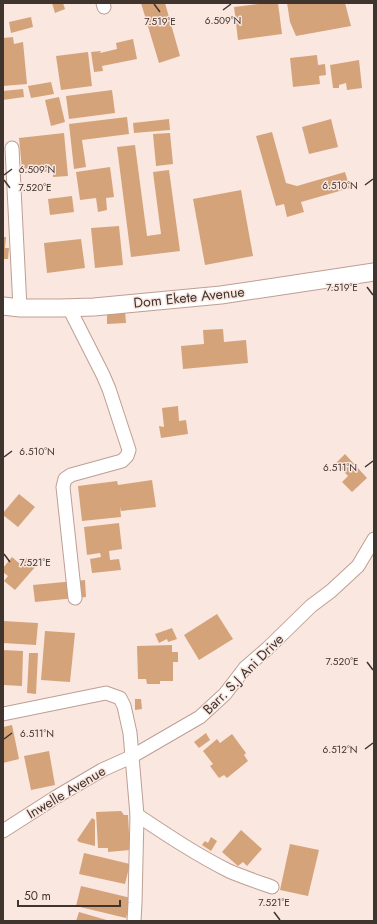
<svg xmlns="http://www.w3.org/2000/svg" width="377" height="924" viewBox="0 0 377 924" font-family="Jost,sans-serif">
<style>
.building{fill:#d5a37a}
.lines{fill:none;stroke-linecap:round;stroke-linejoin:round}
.minor-casing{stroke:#bd9f94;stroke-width:15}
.tertiary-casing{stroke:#bd9f94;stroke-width:19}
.minor{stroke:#fff;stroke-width:13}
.tertiary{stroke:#fff;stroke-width:17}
.ticks{fill:none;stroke:#40342f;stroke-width:1.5}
.labels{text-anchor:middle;stroke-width:3;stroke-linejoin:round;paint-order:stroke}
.street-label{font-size:14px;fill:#40342f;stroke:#fae7e0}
.ticks-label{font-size:10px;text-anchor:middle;fill:#40342f;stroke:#fae7e0;stroke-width:3;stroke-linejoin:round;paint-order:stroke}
</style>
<rect width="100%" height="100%" fill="#fae7e0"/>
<g class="building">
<path d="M52,3H63L65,9L55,13Z"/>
<path d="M141,3H165L180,56L159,63Z"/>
<path d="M266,3H278L282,34L238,40L234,7Z"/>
<path d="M287,3H345L351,26L296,36L290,22Z"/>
<path d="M31,17L33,27L11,33L9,22Z"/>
<path d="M13,37L14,44L23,42L27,84L3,86V38Z"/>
<path d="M133,39L137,59L102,66L103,71L94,72L91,52L101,51L100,53L117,49L116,43Z"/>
<path d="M88,52L92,86L61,90L56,56Z"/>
<path d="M317,55L318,65L325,64L326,75L319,76L320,84L293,87L290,58Z"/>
<path d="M359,60L362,88L347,90L346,83L339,85V88H333L330,65Z"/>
<path d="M51,82L54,94L31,98L28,86Z"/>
<path d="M23,89L24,97L3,100V91Z"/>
<path d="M112,90L115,113L69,119L66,96Z"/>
<path d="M59,97L65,122L51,126L45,100Z"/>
<path d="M127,117L129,134L82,140L86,167L74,169L69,124Z"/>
<path d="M169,119L170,130L134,133L133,123Z"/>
<path d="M331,119L338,147L309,154L302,127Z"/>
<path d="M272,132L286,183L297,186L345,172L350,188L301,202L304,212L287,217L284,204L276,206L256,136Z"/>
<path d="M64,133L68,176L53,177V171L41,172L38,167L22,169L19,138Z"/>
<path d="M170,133L173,164L156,166L153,134Z"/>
<path d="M135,145L147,236L161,234L153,172L169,170L180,251L131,257L117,147Z"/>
<path d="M110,167L114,197L106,198L107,210L98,212L96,198L80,200L76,172Z"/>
<path d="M241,190L253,256L205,265L193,199Z"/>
<path d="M72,196L74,212L50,215L48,199Z"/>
<path d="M119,226L123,265L95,268L91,228Z"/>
<path d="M3,237H6L5,248H9L8,259H3Z"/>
<path d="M81,239L85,268L47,273L44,243Z"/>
<path d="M125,311L126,323L107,324V313Z"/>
<path d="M223,329L224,342L246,340L248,363L183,369L181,346L204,344L203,330Z"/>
<path d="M178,406L179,421L186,420L188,434L161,438L159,426L164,427L162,408Z"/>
<path d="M345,454L367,478L352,492L342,482L348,476L336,463Z"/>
<path d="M152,480L156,507L121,511L120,506L121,517L82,521L78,486L117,481L118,485Z"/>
<path d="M19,494L35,507L18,527L3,515V513Z"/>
<path d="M119,523L122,549L109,551L110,560L119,559L121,570L92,573L90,559L101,557L100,553L87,555L84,527Z"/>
<path d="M12,557L20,564L26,558L36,566L15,590L4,581L8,576L3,572V568Z"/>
<path d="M85,580L86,597L35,602L33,585Z"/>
<path d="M217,614L233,639L199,660L184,635Z"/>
<path d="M3,621L38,623L36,645L3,643Z"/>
<path d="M172,628L177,639L168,642L167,639L159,643L155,634Z"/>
<path d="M45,631L75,633L70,682L41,680Z"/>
<path d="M172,645V652H178V662H173V681H160V684H147L146,679H138L137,646Z"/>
<path d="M3,650L23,651L22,686L3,685Z"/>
<path d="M29,653H38L36,694L27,693Z"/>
<path d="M135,699H141L142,709L135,710Z"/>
<path d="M12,725L19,759L3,763V727Z"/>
<path d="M206,733L210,740L199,748L194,742Z"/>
<path d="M232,734L246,753L244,755L248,761L227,778L224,775L219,778L210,766L213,764L203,751L217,739L220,743Z"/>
<path d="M49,751L55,785L31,790L24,756Z"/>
<path d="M121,811L124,815H128L130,850L108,852V848H98L96,812Z"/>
<path d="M92,818L95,820V846L79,842L77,840Z"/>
<path d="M241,830L262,849L247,866L243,862L238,866L222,852Z"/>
<path d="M211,837L217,841L211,851L202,845L205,841L208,843Z"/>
<path d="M290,844L319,850L308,896L280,890Z"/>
<path d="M84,853L130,864L125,884L79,874Z"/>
<path d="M81,886L131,898L126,918L76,906Z"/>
<path d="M79,912L110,921H76Z"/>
</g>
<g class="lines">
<defs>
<g id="minor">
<path d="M103,3L104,7"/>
<path d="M12,148L20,308"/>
<path d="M69,308L103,375L109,389L129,450L127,456L122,461L71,475L65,479L63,487L75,598"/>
<path d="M3,714L106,693L120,698L124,706L130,733L137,815L135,903L134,921"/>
<path d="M137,815C167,835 197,855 229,871C243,877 258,882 272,887"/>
<path d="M3,831L56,797L102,770L131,757L200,717L225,694L245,668L268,648L311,606L331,591L358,566L374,539"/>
</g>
<path id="tertiary" d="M3,306L20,308H61L94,307L221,295L374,272"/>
</defs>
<use href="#minor" class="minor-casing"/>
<use href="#tertiary" class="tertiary-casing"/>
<use href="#minor" class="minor"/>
<use href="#tertiary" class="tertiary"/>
</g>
<path class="ticks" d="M154,4L160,12M223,10L231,4M4,175L12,169M4,180L10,188M365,185L373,179M367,287L373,295M4,457L12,451M365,467L373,461M4,554L10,562M367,662L373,670M4,739L12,733M365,749L373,743M274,912L280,920"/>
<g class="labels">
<g class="street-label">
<text transform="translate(189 297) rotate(-6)" y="5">Dom Ekete Avenue</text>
<text transform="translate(243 674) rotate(-45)" y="5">Barr. S.J Ani Drive</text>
<text transform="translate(66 792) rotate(-31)" y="5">Inwelle Avenue</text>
</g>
</g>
<g class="ticks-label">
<text x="223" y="24">6.509°N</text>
<text x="160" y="25">7.519°E</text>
<text x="37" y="173">6.509°N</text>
<text x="340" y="189">6.510°N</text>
<text x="35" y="191">7.520°E</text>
<text x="342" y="291">7.519°E</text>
<text x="37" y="455">6.510°N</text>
<text x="340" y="471">6.511°N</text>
<text x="35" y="566">7.521°E</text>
<text x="342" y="665">7.520°E</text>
<text x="37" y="737">6.511°N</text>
<text x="340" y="753">6.512°N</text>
<text x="274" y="906">7.521°E</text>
</g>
<rect width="377" height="924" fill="none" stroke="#40342f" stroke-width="8"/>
<path d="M18 900v6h102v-6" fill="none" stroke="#40342f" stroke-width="2"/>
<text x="24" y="900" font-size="12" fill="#40342f" stroke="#fae7e0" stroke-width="3" paint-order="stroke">50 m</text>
</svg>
